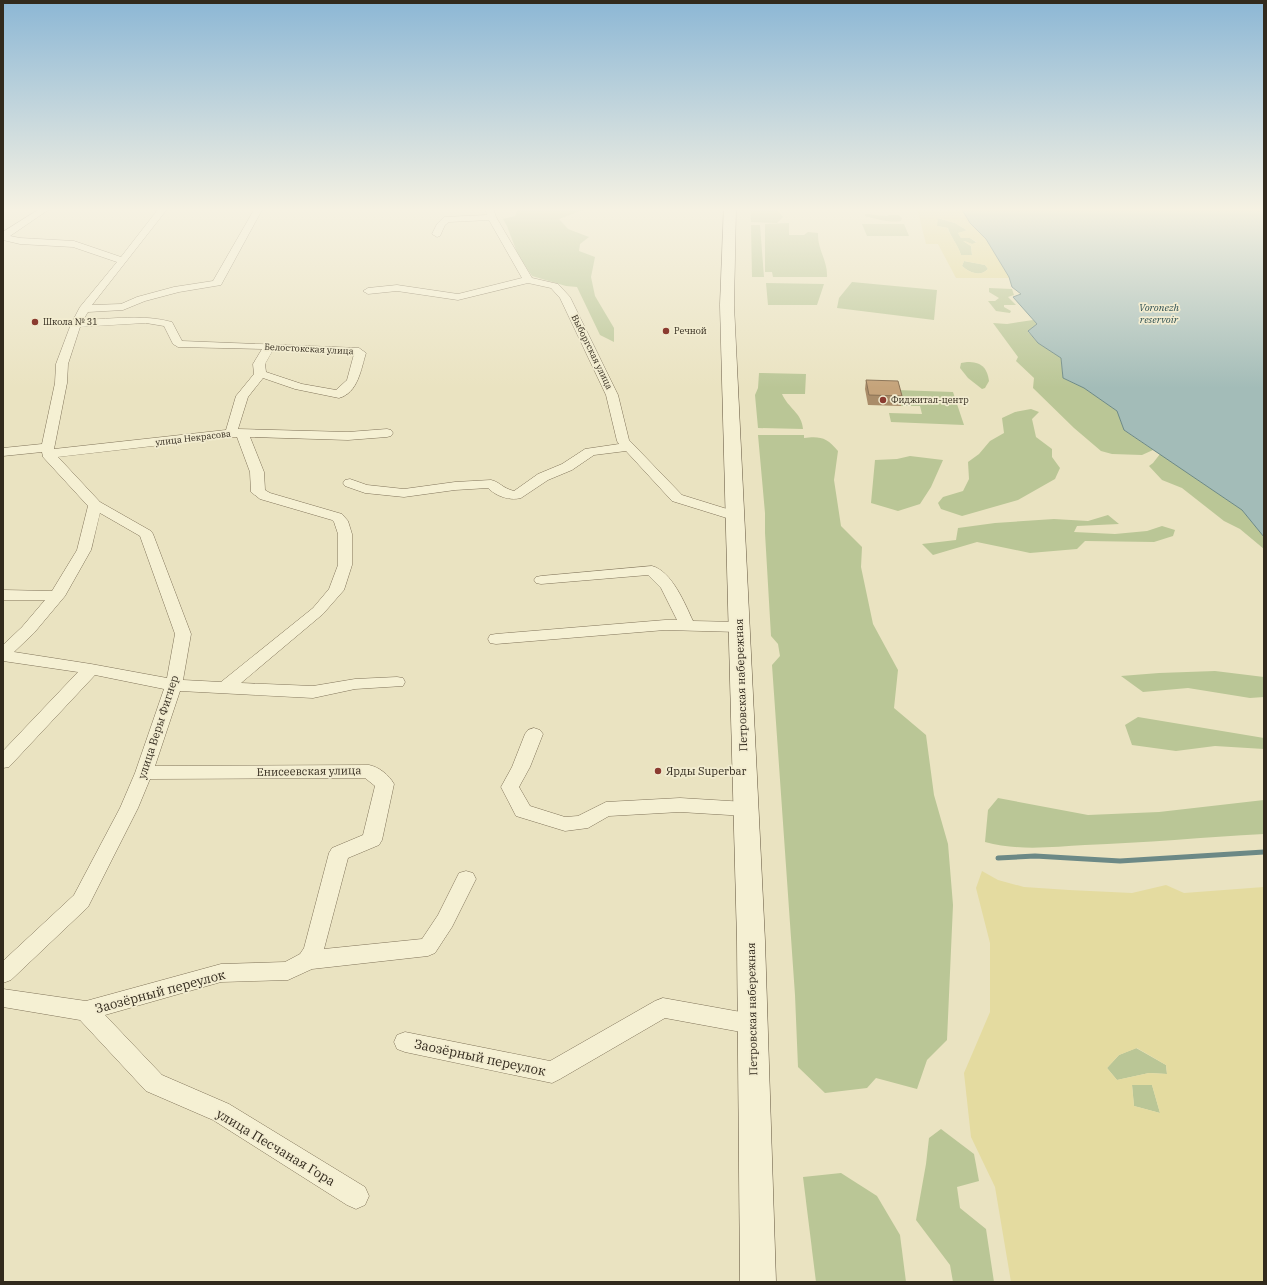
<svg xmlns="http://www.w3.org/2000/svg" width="1267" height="1285" viewBox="0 0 1267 1285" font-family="'IBM Plex Serif',serif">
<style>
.green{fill:#bac696}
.sand{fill:#e4dba0;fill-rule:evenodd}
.water{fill:#a3bcb8;stroke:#6c8986}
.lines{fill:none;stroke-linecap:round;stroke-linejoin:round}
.stream{stroke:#6c8986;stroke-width:5}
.minor-casing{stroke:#81745a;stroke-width:1}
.secondary-casing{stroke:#63553e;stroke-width:1}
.minor{fill:#f5f0d3;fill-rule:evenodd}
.secondary{fill:#f5f0d3;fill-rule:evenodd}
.wall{fill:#a98c69}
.building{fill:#c5a37a;stroke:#8a7255}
.poi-dot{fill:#8b3b30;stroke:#f2ecd0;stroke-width:1.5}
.labels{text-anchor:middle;stroke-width:3.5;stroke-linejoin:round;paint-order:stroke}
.far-poi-label{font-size:9px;fill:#322a1d;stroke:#f2ecd0;text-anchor:start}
.far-street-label{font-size:9px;fill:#322a1d;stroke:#f2ecd0}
.far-water-label{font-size:10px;font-style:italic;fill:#2e4f51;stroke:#f2ecd0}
.street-label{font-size:11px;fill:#322a1d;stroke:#f2ecd0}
.poi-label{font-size:11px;fill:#322a1d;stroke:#f2ecd0;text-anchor:start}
.near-street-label{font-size:13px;fill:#322a1d;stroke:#f2ecd0}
</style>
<rect width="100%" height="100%" fill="#eae3c1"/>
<g class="green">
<path d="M500,208H584L583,210L559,219L568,229L589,237L580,244L579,251L595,257L591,277L595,296L614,328V342L600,335L577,287L566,286L532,276L518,255L507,226L503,219L515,216L517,210Z"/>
<path d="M750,208H776L783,217L777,223L751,222Z"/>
<path d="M865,214C873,214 880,216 888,216V215H899L902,218L901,221C890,223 876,219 865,216Z"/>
<path d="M937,218L955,223L968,231L958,233L961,238H970L977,243L972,244L963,241L971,246L972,255H961C958,245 951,238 948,228L937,226Z"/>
<path d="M789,223V235H804L808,232L818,233C817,249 828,261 827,277H773L772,272H765V224Z"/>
<path d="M862,224H904L909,236H867Z"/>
<path d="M751,225H760L764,277H752Z"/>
<path d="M964,261L985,265L988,269C980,277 970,273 962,266Z"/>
<path d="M852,282L937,290L934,320L837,308L839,298Z"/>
<path d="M766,283L824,284L817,305H768Z"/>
<path d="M989,288L1012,289L1014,295L1008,297L1016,305H1004V307L1011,311L1010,313L996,311L988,301H995L999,298L989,292Z"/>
<path d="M1033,320L1037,324L1028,332L1038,343L1061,358L1063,378L1084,388L1117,411L1124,430L1153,450L1142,455L1112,454L1101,451L1074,428L1033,388L1034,378L1016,361L1018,357L993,323L1007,324Z"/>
<path d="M967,362C981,362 987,367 989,381L985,388L982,389L968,378L960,368L961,363Z"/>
<path d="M759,373L806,374L805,394H782C788,408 802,413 803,429L758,428L755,395L758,388Z"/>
<path d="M896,390L953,392L964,425L891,422L889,413L922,414L920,406H901Z"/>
<path d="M1031,409L1039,412L1032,419L1036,437L1052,449V457L1060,468L1055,479L1018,500L962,516L941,509L938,503L943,497L963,491L969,479L968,462L979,454L990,441L1004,433L1002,418L1015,412Z"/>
<path d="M758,435H804V438C821,436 827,438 838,451L834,480L841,526L862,547L861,567L873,624L898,670L894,708L926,735L934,795L948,844L953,905L947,1040L927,1060L917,1089L876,1078L867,1088L825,1093L798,1067L795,995L772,665L780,656L778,644L771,636L765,533V513Z"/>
<path d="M1160,454L1242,510L1264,537V549L1240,529L1224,521L1182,488L1162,480L1149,466L1153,463Z"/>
<path d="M910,456L943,460L931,487L920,504L898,511L871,503L875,460L897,459Z"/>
<path d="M1108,515L1119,524L1077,526L1074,532L1115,534L1147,531L1162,526L1175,530L1173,536L1154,542L1085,541L1077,549L1030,553L977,542L933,555L922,544L956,540L958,528L995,523L1054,519L1088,521Z"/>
<path d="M1215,671L1264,677V697L1250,698L1188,688L1143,692L1121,676L1159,673Z"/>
<path d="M1138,717L1264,738V749L1215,746L1176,751L1132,745L1125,725Z"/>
<path d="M998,798L1088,815L1159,812L1264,800V834C1204,837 1145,843 1085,845C1052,847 1017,851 985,842L988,810Z"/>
<path d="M1136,1048L1166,1065L1167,1074L1149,1073L1117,1080L1107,1068L1119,1055Z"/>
<path d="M1132,1085H1152L1160,1113L1134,1106Z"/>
<path d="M941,1129L974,1154L979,1181L957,1187L960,1208L986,1229L994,1282H953L950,1265L916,1220L926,1164L929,1138Z"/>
<path d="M841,1173L877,1196L900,1235L906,1282H816L803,1177Z"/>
</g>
<g class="sand">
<path d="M917,208H961L970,223L986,239L1010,278H956L938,244H926ZM938,218L955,223L967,230L958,233L961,238H970L977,242L972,244L965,241H963L971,246L972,255H961C958,245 951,237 947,228L937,226ZM964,261L985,265L988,269C980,277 970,273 962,266Z"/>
<path d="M982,871L998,880L1024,887L1069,890L1132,893L1166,885L1184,893L1264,887V1282H1011L995,1187L971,1137L964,1073L990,1012V943L976,888ZM1137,1048L1166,1065L1167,1074L1149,1073L1117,1080L1107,1068L1119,1055ZM1132,1085H1152L1160,1113L1134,1106Z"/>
</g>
<path class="water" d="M961,208H1264V537L1242,510L1124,430L1117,411L1084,388L1063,378L1061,358L1038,343L1028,331L1037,324L1013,297L1021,294L1012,287L1009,277L986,239L970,223Z"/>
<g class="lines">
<path class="stream" d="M998,858L1035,856L1120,861L1264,852"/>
<defs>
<g id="minor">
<path d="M41,208H51L10,236L20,238L74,241L121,257L159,208H168L92,305L121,304L137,297L174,287L213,281L255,208H263L221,285L179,292L145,301L123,310L88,312L83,320C113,319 143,314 172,322L182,341L359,348L366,353C361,369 358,393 339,398L295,389L263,378L248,397L238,429L348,432L387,429L391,430L393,433L391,436L387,437L348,440L250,437L264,472L265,490L270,493L342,514L348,521L352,534V565L344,590L323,614L241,683L313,686L355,679L397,677L403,678L405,682L403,686L355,689L313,698L180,691L155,766L369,765C379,767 389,775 394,784L382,840L379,845L348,858L324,949L422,939L438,915L459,873L466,871L473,873L476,879L452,927L435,953L428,956L312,969L288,980L221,982L105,1015L162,1075L229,1104L365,1187L369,1196L365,1205L356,1209L347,1205L213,1120L146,1091L80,1020L3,1007V989L86,1001L221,964L285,962L300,954L304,948L329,853L332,848L363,835L375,786L365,778L150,779L138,808L88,907L11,980L3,983V961L74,895L120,808L135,773L164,689L95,675L9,767L3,768V751L78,672L3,661V645L22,627L45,600H3V590L52,591L77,550L88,506L43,457L42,452L3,456V448L42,444L55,383L56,364L71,324L80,307L117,262L73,247L20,244L3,240V232ZM146,323L164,326L173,344L178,347L262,349L253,364L254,374L236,396L226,430L54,449L67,383L68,364L80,327ZM273,350L353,353L354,354L347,380L336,390L302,384L266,372L265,364ZM231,437H237L250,472L251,492L260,499L332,520L334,522L338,534V565L329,589L313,608L221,682L183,680L191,634L153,534L151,531L100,502L58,457ZM100,513L140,536L175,634L167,678L91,664L14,652L34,633L65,596L91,550Z"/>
<path d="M485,208H493L496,217L532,278L558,284L570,297L618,395L629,440L682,495L740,513L742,516L740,519L735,520L730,519L672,501L626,451L594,455L572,470L548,480L521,498C509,501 496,496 488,488L455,490L404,497L365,493L345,486L343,483L345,480L350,479L367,485L404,489L455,482L491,480C500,482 502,488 514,491L538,474L562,464L585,449L619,444L617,441L606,395L560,298L551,288L528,283L458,300L397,291L368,294L363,291L368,288L397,285L458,294L522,278L489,220L449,222L445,225L440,236L437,237L432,234L437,224L444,217L487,215Z"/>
<path d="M652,566C672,571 685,604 693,621L739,622L745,624L747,627L745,630L739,632L665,630L496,644L490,643L488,639L490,635L496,634L665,620H677L661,588L648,575L541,584L536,583L534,580L536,577L541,576Z"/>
<path d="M534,728L540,730L543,734L530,767L519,787L530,806L565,817L578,816L606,802L680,798L746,802L753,804L755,809L753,814L746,816L680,812L609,816L588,828L565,831L516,816L501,787L512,767L525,734L528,730Z"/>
<path d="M663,998L752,1014L760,1017L763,1024L760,1031L752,1034L665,1018L560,1079L552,1083L405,1052L397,1049L394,1042L397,1035L405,1032L550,1061L655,1001Z"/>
</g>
<path id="secondary" d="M724,208H736L734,305L765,941L776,1282H740L737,941L720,305Z"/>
</defs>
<use href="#minor" class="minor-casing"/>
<use href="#secondary" class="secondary-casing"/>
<use href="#minor" class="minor"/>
<use href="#secondary" class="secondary"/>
</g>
<path class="wall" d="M866,380L902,396L901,406L868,405L865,389Z"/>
<path class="building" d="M866,380L898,381L902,396L869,395Z"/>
<linearGradient id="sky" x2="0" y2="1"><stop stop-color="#8cb7d5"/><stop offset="0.54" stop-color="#f6f2e3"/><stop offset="1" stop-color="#f6f2e3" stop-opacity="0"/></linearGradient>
<rect width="1267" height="388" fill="url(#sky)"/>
<g class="poi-dot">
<circle cx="35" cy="322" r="4"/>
<circle cx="666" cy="331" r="4"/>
<circle cx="883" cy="400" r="4"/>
<circle cx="658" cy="771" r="4"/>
</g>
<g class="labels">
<g class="far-poi-label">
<text x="43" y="325">Школа № 31</text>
<text x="674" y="334">Речной</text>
<text x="891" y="403">Фиджитал-центр</text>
</g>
<g class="far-street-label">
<text transform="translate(309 349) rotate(3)" y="3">Белостокская улица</text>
<text transform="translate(592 352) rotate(64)" y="3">Выборгская улица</text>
<text transform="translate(193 438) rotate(-7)" y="3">улица Некрасова</text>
</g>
<g class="far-water-label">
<text x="1159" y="311">Voronezh<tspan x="1159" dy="12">reservoir</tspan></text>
</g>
<g class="street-label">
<text transform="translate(741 685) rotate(-92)" y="4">Петровская набережная</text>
<text transform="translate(158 727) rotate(-72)" y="4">улица Веры Фигнер</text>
<text transform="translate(309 771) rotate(-1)" y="4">Енисеевская улица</text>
<text transform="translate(752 1009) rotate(-91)" y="4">Петровская набережная</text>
</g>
<g class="poi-label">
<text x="666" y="775">Ярды Superbar</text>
</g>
<g class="near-street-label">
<text transform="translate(160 991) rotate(-15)" y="5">Заозёрный переулок</text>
<text transform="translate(480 1057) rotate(12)" y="5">Заозёрный переулок</text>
<text transform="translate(276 1147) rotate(31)" y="5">улица Песчаная Гора</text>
</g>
</g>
<rect width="1267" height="1285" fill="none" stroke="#322a1d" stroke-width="8"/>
</svg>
